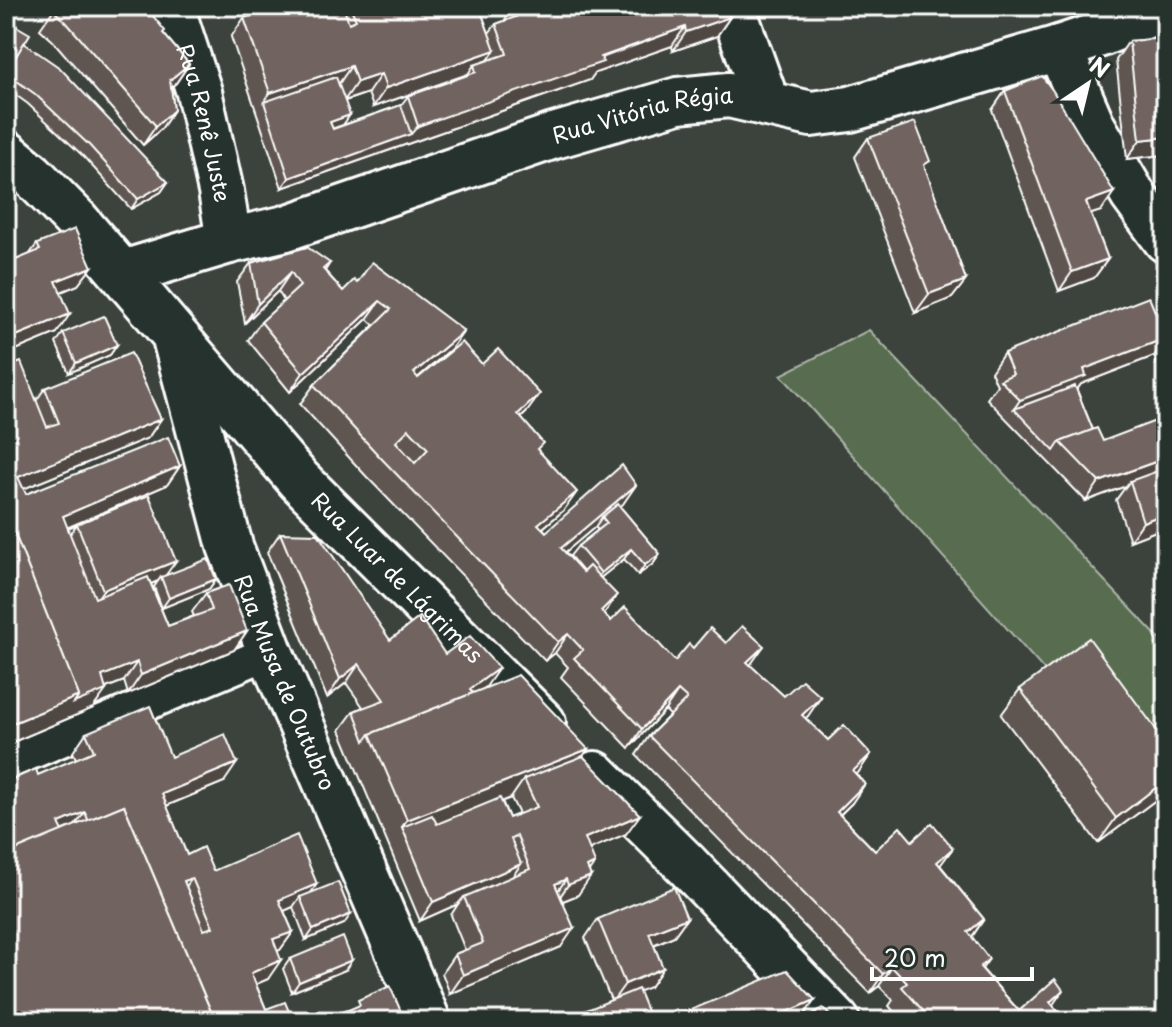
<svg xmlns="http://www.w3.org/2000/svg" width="1172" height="1027" viewBox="0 0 1172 1027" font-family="'Playpen Sans',sans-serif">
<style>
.green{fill:#596d50;stroke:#acb6a8;stroke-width:2}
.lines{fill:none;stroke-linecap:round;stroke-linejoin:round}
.service-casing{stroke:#fff;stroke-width:38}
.minor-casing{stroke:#fff;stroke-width:50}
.service{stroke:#26332d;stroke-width:32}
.minor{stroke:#26332d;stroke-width:44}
.wall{fill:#615651;stroke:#fff;stroke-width:2;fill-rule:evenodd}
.shaded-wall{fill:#4f4642;stroke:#fff;stroke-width:2}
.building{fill:#71645e;stroke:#fff;stroke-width:2;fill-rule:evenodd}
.labels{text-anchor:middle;stroke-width:7;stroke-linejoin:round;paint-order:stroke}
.street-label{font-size:22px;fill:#fff;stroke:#26332d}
</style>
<rect width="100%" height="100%" fill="#3c423c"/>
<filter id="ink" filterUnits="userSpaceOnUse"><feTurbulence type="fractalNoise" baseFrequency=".0125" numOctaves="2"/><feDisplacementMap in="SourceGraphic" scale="16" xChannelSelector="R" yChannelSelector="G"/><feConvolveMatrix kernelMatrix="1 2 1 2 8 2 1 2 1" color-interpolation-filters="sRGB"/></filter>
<g filter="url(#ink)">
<path class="green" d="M869,330L1166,646V807L781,375Z"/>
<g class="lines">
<defs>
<path id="service" d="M6,763L270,652"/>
<g id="minor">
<path id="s1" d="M171,6L199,92L221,191L229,241"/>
<path d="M732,6L767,104"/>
<path d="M1059,48L1093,127L1133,195L1166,240"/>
<path id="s2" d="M6,153L31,174L77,221L299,480L543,723"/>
<path id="s3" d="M123,273L229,241L286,228L554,136L678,100L729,95L811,114L850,109L1059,48L1101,34L1166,7"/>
<path id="s4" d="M176,342L230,546L270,652L428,1021"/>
<path d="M595,774L686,864L837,1021"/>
</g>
</defs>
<use href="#service" class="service-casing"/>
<use href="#minor" class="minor-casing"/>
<use href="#service" class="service"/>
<use href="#minor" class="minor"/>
</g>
<g class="wall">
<path d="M50,6H155L150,12L163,33L189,64L176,83L171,87L174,110L161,129L143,145L53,41L40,29L54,9Z"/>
<path d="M256,6H479L489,33L496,24L504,21L513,8H635L730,17L717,36L673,51L672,46L595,73L590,80L282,188L231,37L244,18L258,13ZM468,74L408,96L401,105L343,125L345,101L368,93L373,107Z"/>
<path d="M6,20L24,43L168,182L161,192L131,209L82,155L28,104L6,88Z"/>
<path d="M1166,38V151L1163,155L1127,159L1116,60L1129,41Z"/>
<path d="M1005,91L1101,211L1091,214L1108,259L1094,278L1059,291L992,110Z"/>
<path d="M868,138L925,168L966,280L952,298L915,313L855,157Z"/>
<path d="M37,244L92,267L78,285L61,292L57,333L6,354V264L29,255Z"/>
<path d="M251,263H330L325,271L343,291L357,283L464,331L451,349L418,378L526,413L521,418L538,451L564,510L543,528L546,532L636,485L620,507L660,554L653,564L638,575L624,559L600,578L604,614L611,621L675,661L693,648L750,665L784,696L821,697L805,718L828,740L871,754L856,774L852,803L840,815L875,851L912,841L953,848L940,865L984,919L972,937L989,959L982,969L1019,1011L1063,990L1052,1005L1066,1021H902L889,1006L893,1000L879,986L870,993L636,755L649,736L670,715L665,710L629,748L561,677L568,667L555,653L545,661L366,476L300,404L314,385L374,325L367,319L290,392L248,340L261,322L284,301L278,291L245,323L237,282ZM595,527L598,530L578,546L570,556L583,572L565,552Z"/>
<path d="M1166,316V360L1157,364L1154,356L1081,384L1077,390L1093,430L1103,441L1166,527L1130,541L1116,500L1126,486L1086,501L987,399L997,385L991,372L1004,353L1158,319Z"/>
<path d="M63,333L117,345L110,355L69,373L56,343Z"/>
<path d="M6,368L36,401L45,388L161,419L148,438L23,489L26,494L180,466L167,485L68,528L70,534L77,524L165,576L216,579L209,589L162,608L154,587L158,581L151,584L168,626L194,616L192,612L206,593L247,631L234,650L128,694L124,681L106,688L93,708L6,745Z"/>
<path d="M280,533L390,640L445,654L486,687L583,756L626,834L589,849V872L578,895L563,901L561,947L450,994L442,973L455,954L465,950L451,915L458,904L420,921L340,730L354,711L363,707L346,683L327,698L267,552ZM511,798L519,814L509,818L502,801Z"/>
<path d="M1020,689L1165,793L1098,843L1001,715Z"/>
<path d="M86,733L171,757L224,782L166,806L187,855L213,871L311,892L344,924L306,940L293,907L284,911L293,932L280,950L277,951L268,979L256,984L266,1009L293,1021H6V782L38,775L76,759L73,752Z"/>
<path d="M687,918L674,936L654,945L663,968L650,987L611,1000L585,938L598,919Z"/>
<path d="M290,959L345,970L292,992L283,969Z"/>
<path d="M681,1014L802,1018L796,1021H676Z"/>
</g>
<g class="shaded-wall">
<path d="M145,6H155L151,11L131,25Z"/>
<path d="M730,17L717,36L673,51L686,32Z"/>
<path d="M685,27L672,46L595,73L590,80L282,188L289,178L411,134L418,126Z"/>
<path d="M495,50L482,69L474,65L468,74L373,107L386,88Z"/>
<path d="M189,64L176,83L157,99L170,80Z"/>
<path d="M351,66L338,85L264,102L270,93Z"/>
<path d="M381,74L368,93L344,101L357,82Z"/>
<path d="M174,110L161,129L143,145L156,126Z"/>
<path d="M350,115L343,125L323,132L330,122Z"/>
<path d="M1166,137V151L1163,155L1127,159L1140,140Z"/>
<path d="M168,182L161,192L131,209L138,199Z"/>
<path d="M1114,192L1101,211L1073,220L1086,202Z"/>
<path d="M1108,259L1094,278L1059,291L1072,272Z"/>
<path d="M92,267L78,285L43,299L56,281Z"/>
<path d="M291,272L278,291L245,323L258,304Z"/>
<path d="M966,280L952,298L915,313L929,294Z"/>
<path d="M380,301L367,319L290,392L303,373Z"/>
<path d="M70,314L57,333L6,354V340Z"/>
<path d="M464,331L451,349L401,392L414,373Z"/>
<path d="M1166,338L1154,356L1081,384L1073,395L1014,409L1020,400L1084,369Z"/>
<path d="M117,345L110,355L69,373L76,363Z"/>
<path d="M1166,351V360L1157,364Z"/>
<path d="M540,394L526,413L504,433L518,414Z"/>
<path d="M161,419L148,438L6,496L18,477Z"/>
<path d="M1166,458V472L1130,481L1126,486L1086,501L1099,482Z"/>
<path d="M180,466L167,485L50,535L63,516Z"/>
<path d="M636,485L623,504L604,520L602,517L595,527L548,567L561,548Z"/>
<path d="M577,492L564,510L525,543L538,524Z"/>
<path d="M1166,513V527L1130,541L1143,522Z"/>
<path d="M631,549L624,559L594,583L601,573Z"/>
<path d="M660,554L653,564L638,575L645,565Z"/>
<path d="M176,561L163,579L161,577L158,581L90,609L103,590Z"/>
<path d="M216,579L209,589L162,608L169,598Z"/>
<path d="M617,595L604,614L601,611Z"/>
<path d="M247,631L234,650L128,694L141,675Z"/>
<path d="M568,634L555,653L545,661L558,642Z"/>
<path d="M764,646L751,664L734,680L747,662Z"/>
<path d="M137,662L124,681L88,695L102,676Z"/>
<path d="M359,664L346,683L327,698L340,679Z"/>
<path d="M499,668L486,687L468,700L470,689Z"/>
<path d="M106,690L93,708L6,745V726L79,696Z"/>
<path d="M678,691L665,710L629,748L642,729Z"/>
<path d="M821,697L808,716L789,734L802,715Z"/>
<path d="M588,749L570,775L524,779L511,798L407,839L402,827L407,820Z"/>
<path d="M871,754L858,773L839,790L853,771Z"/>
<path d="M237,763L224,782L149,813L162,794Z"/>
<path d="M1166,780L1165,793L1098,843L1116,818Z"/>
<path d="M865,784L852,803L824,830L837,812Z"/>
<path d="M85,812L71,831L46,842L59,823Z"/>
<path d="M640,815L626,834L571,857L585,838Z"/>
<path d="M953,848L939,867L937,862Z"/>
<path d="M595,863L584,879L591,876L578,895L555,904L568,885L587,867Z"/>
<path d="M521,864L508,883L464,897L458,904L420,921L433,902Z"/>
<path d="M192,878L179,897L184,881Z"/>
<path d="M566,879L553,898L555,884Z"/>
<path d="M317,884L304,903L300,897L293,907L266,919L279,900Z"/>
<path d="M351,914L344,924L306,940L313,930Z"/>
<path d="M687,918L674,936L636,952L649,933Z"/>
<path d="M984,919L971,938L968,932Z"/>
<path d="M574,928L561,947L450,994L463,975Z"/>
<path d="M293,932L280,950L259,958L273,939Z"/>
<path d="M281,960L268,979L238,992L251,973Z"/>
<path d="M352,960L345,970L292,992L299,982Z"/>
<path d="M892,967L879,986L870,993L883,974Z"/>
<path d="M663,968L650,987L612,1002L625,984Z"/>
<path d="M1063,990L1050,1009V1002Z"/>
<path d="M815,1000L802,1018L796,1021H767Z"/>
</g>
<g class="building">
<path d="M56,6H145L165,31L163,33L189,64L170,80L174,110L156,126L66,22L53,10Z"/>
<path d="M278,6H343L349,23L356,20L350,6H479L495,50L386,88L381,74L357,82L351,66L270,93L244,18Z"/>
<path d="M518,6H634L635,8L642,6H725L730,17L686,32L685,27L601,57L603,62L418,126L408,96L476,72L474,65L507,54L496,24L516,17L513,8Z"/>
<path d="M6,20L30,34L14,60L6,55Z"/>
<path d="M1166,38V137L1140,140L1129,41Z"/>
<path d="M24,43L60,68L168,182L138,199L89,145L35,94L6,73Z"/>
<path d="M1042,76L1053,91L1114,192L1086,202L1108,259L1072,272L1005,91Z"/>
<path d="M336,77L350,115L330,122L333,129L401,105L411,134L289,178L264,102Z"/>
<path d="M915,122L930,161L924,165L966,280L929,294L868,138Z"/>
<path d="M75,229L92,267L56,281L70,314L6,340V264L40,250L37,244Z"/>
<path d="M307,247L330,263L323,269L343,291L354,280L357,283L372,262L464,331L414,373L418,378L462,342L482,364L498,349L540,394L518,414L543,443L537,449L577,492L538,524L546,532L622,465L636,485L561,548L583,572L589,566L617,595L601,611L611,621L625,607L675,661L689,644L693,648L710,628L726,643L742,626L764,646L747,662L784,696L802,680L821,697L802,715L828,740L844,725L871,754L853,771L865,784L837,812L875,851L900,827L912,841L932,823L953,848L937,862L984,919L968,932L989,959L980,967L1019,1011L1055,979L1063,990L1050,1002L1066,1021H932L902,987L907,983L892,967L883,974L649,736L687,699L678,691L642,729L574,658L583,650L568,634L558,642L380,457L314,385L391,309L380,301L303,373L261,322L300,286L291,272L258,304L251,263ZM409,429L428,449L415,463L396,442Z"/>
<path d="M1149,297L1158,319L1166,316V338L1084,369L1086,376L1020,400L1000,380L1013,374L1004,353Z"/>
<path d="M104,316L117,345L76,363L63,333Z"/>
<path d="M131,353L161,419L18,477L26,494L168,437L180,466L63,516L95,598L148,577L168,626L212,610L206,593L229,585L247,631L141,675L137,662L102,676L106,690L74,703L79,696L14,532L6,536V368L21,362L47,427L59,423L45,388Z"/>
<path d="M1075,386L1093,430L1060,442L1054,451L1014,409Z"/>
<path d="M1166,417V458L1099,482L1060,442L1097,428L1103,441Z"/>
<path d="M1166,468V513L1143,522L1130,481Z"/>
<path d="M149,495L176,561L103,590L77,524Z"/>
<path d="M618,504L660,554L645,565L631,549L601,573L578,546L607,523L602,517Z"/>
<path d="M14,532L79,696L6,726V536Z"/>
<path d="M280,533L318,534L390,640L420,617L445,654L470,636L499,668L470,689L473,693L370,734L365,741L354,711L384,700L359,664L340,679Z"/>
<path d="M208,559L216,579L169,598L161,577Z"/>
<path d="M1089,638L1166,743V780L1116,818L1020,689Z"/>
<path d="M518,675L588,749L407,820L370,734Z"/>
<path d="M150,706L171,757L225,734L237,763L162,794L187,855L203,847L213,871L297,835L317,884L279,900L293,932L273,939L281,960L251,973L266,1009L285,1002L293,1021H215L124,805L88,820L85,812L59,823L63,831L6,854V782L36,769L38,775L94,751L86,733ZM192,878L213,927L204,930L184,881Z"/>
<path d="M583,756L640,815L585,838L595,863L587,867L591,876L568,885L566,879L555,884L574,928L463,975L455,954L483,943L464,897L530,869L517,836L511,839L521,864L433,902L402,827L432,815L437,824L500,798L509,818L537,807L524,779Z"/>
<path d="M124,805L215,1021H14L6,1000V854Z"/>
<path d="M338,882L351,914L313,930L300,897Z"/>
<path d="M674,887L687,918L649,933L663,968L625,984L598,919Z"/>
<path d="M343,937L352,960L299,982L290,959Z"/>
<path d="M787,970L815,1000L767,1021H684L681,1014Z"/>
<path d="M390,986L405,1021H323L360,1005L358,1000Z"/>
<path d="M638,989L651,1021H560Z"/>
<path d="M823,1008L835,1021H800Z"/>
</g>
</g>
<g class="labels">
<g class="street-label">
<text dy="8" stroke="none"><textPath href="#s3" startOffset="544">Rua Vitória Régia</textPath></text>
<text dy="8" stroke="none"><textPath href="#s1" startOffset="122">Rua Renê Juste</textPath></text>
<text dy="8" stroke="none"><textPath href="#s2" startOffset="578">Rua Luar de Lágrimas</textPath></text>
<text dy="8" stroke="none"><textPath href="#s4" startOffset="358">Rua Musa de Outubro</textPath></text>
</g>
</g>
<rect width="1172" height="1027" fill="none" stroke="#26332d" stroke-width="32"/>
<rect x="16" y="16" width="1140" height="995" fill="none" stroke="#fff" stroke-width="3" filter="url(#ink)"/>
<g transform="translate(1088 84) rotate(35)" stroke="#26332d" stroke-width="6" paint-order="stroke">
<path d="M0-6L14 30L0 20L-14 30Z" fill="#ffffff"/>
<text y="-12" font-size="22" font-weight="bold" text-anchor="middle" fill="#ffffff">N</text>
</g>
<path d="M872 967v12h160v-12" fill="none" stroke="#ffffff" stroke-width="4"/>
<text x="884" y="967" font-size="24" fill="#ffffff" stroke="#26332d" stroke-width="6" paint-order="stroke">20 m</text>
</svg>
